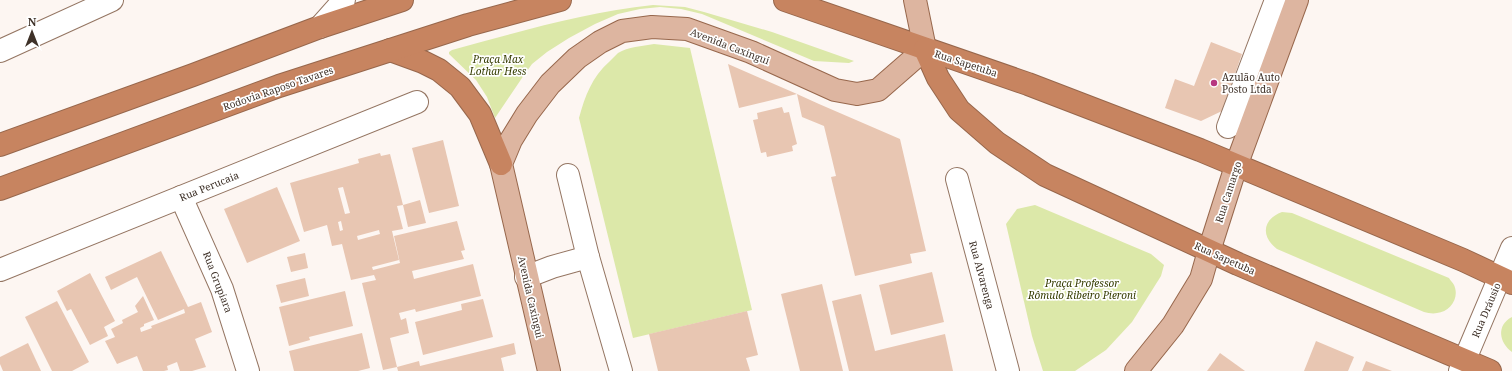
<svg xmlns="http://www.w3.org/2000/svg" width="1512" height="371" viewBox="0 0 1512 371" font-family="'Noto Serif',serif">
<style>
.green{fill:#dce8a9}
.building{fill:#e8c6b2;fill-rule:evenodd}
.lines{fill:none;stroke-linecap:round;stroke-linejoin:round}
.minor-casing{stroke:#947562;stroke-width:24}
.major-casing{stroke:#97674c;stroke-width:24}
.highway-casing{stroke:#97674c;stroke-width:24}
.minor{stroke:#fff;stroke-width:22}
.major{stroke:#ddb5a0;stroke-width:22}
.highway{stroke:#c78460;stroke-width:22}
.poi-dot{fill:#b73680;stroke:#fff;stroke-width:1.5}
.labels{text-anchor:middle;stroke-width:3.5;stroke-linejoin:round;paint-order:stroke}
.street-label{font-size:10px;fill:#3e3128;stroke:#fff}
.park-label{font-size:10px;font-style:italic;fill:#353c00;stroke:#fff}
.poi-label{font-size:10px;fill:#3e3128;stroke:#fff;text-anchor:start}
</style>
<rect width="100%" height="100%" fill="#fdf6f2"/>
<g class="green">
<path d="M653,5L685,7L704,12L772,32L854,61L849,63L814,61L702,14L681,9L660,7L640,9L618,14L595,24L569,38L547,52L532,64L522,78L495,118L487,97L476,80L449,54V52L452,50C519,32 585,12 653,5Z"/>
<path d="M654,44L690,48L752,310L633,338L579,118C585,96 592,77 609,62C612,59 615,56 618,53C628,47 642,46 654,44Z"/>
<path d="M1035,205L1151,254L1164,265L1161,276L1132,322L1106,350L1075,371H1043L1032,336L1006,224L1017,209Z"/>
<path d="M1282,212L1292,213L1449,278C1450,280 1453,283 1454,285C1460,298 1450,312 1437,313C1433,314 1428,313 1424,312L1277,249C1260,236 1263,219 1282,212Z"/>
<path d="M1512,317V352C1499,343 1496,325 1512,317Z"/>
</g>
<g class="building">
<path d="M1211,42L1242,54L1222,111L1201,121L1165,108L1175,79L1194,86Z"/>
<path d="M728,64L797,94L819,104L900,139L926,251L910,254L912,263L855,276L831,177L836,176L824,126L802,117L797,94L739,108Z"/>
<path d="M782,107L784,113L789,112L797,144L792,146L793,151L767,157L766,152L761,153L753,120L758,119L757,113Z"/>
<path d="M443,140L459,206L429,213L412,148Z"/>
<path d="M380,153L381,156L390,154L403,205L420,200L426,223L408,227L403,205L397,206L403,229L392,231L399,260L372,267L373,270L400,263L394,236L457,221L465,250L461,251L464,259L412,271L414,279L473,264L481,296L416,312L415,309L399,313L401,320L406,318L409,333L390,338L397,367L383,370L362,283L376,280L374,275L351,280L342,244L332,246L327,225L304,232L290,183L359,163L358,159ZM343,187L350,213L345,214L338,188ZM341,221L343,230L340,231L338,222ZM379,230L380,234L358,240L357,236Z"/>
<path d="M277,187L300,241L247,263L224,209Z"/>
<path d="M161,251L188,307L201,302L212,332L195,339L206,367L192,371H180L177,362L167,366L168,370L164,371H143L137,356L117,364L105,341L115,337L111,329L123,323L122,320L138,312L135,306L143,296L154,320L144,324V326L140,328L141,332L152,328L151,326L185,313L184,309L158,320L137,277L111,290L105,277Z"/>
<path d="M305,253L308,268L291,272L287,257Z"/>
<path d="M932,272L944,322L891,335L879,285Z"/>
<path d="M90,273L115,321L104,327L108,336L90,345L71,309L67,311L57,291Z"/>
<path d="M305,278L309,296L281,303L276,285Z"/>
<path d="M822,284L843,371H800L781,294Z"/>
<path d="M345,291L353,326L309,337L310,340L289,346L279,307Z"/>
<path d="M861,294L875,351L945,334L953,371H849L832,301Z"/>
<path d="M483,299L493,337L423,355L415,322L462,310L461,304Z"/>
<path d="M57,301L89,362L72,371H52L25,317Z"/>
<path d="M747,311L758,355L746,358L750,371H658L649,334Z"/>
<path d="M362,333L370,368L358,371H294L289,351Z"/>
<path d="M1316,341L1354,357L1348,371H1304Z"/>
<path d="M28,343L41,371H3L0,364V357Z"/>
<path d="M514,343L516,354L501,358L504,371H398L397,367L419,361L420,366Z"/>
<path d="M1220,353L1245,371H1207Z"/>
<path d="M1366,361L1392,371H1362Z"/>
</g>
<g class="lines">
<defs>
<g id="minor">
<path d="M320,27L344,0"/>
<path d="M0,51L112,0"/>
<path d="M1228,127L1276,0"/>
<path d="M568,175L588,257L621,371"/>
<path d="M957,179L1008,371"/>
<path d="M181,197L222,289L248,371"/>
<path d="M0,270L417,102"/>
<path d="M526,277L552,267L588,257"/>
<path d="M1460,371L1512,248"/>
</g>
<g id="major">
<path d="M549,371L501,164L511,140L527,114L550,84L577,58L600,42L622,31L652,27L687,29L751,52L835,90L857,94L878,90L925,49L915,0"/>
<path d="M1136,371L1173,325L1201,279L1209,251L1236,166L1297,0"/>
</g>
<g id="highway">
<path d="M785,0L1028,84L1200,150L1463,260L1512,283"/>
<path d="M925,49L938,78L959,110L997,143L1045,175L1238,264L1490,371"/>
<path d="M390,50L423,62L439,70L460,87L480,114L501,164"/>
<path d="M0,145L193,75L320,27L402,0"/>
<path d="M0,189L279,86L468,25L560,0"/>
</g>
</defs>
<use href="#minor" class="minor-casing"/>
<use href="#major" class="major-casing"/>
<use href="#highway" class="highway-casing"/>
<use href="#minor" class="minor"/>
<use href="#major" class="major"/>
<use href="#highway" class="highway"/>
</g>
<circle class="poi-dot" cx="1214" cy="83" r="4"/>
<g class="labels">
<g class="street-label">
<text transform="translate(730 46) rotate(21)" y="4">Avenida Caxingui</text>
<text transform="translate(966 63) rotate(18)" y="4">Rua Sapetuba</text>
<text transform="translate(278 88) rotate(-19)" y="4">Rodovia Raposo Tavares</text>
<text transform="translate(209 186) rotate(-22)" y="4">Rua Perucaia</text>
<text transform="translate(1228 192) rotate(-72)" y="4">Rua Camargo</text>
<text transform="translate(1225 258) rotate(24)" y="4">Rua Sapetuba</text>
<text transform="translate(982 275) rotate(75)" y="4">Rua Alvarenga</text>
<text transform="translate(218 282) rotate(69)" y="4">Rua Grupiara</text>
<text transform="translate(531 297) rotate(77)" y="4">Avenida Caxingui</text>
<text transform="translate(1486 310) rotate(-67)" y="4">Rua Dráusio</text>
</g>
<g class="park-label">
<text x="498" y="63">Praça Max<tspan x="498" dy="12">Lothar Hess</tspan></text>
<text x="1082" y="287">Praça Professor<tspan x="1082" dy="12">Rômulo Ribeiro Pieroni</tspan></text>
</g>
<g class="poi-label">
<text x="1222" y="81">Azulão Auto<tspan x="1222" dy="12">Posto Ltda</tspan></text>
</g>
</g>
<g transform="translate(32 32)" stroke="#ffffff" stroke-width="3" paint-order="stroke">
<path d="M0-3L7 15L0 10L-7 15Z" fill="#3e3128"/>
<text y="-6" font-size="11" font-weight="bold" text-anchor="middle" fill="#3e3128">N</text>
</g>
</svg>
